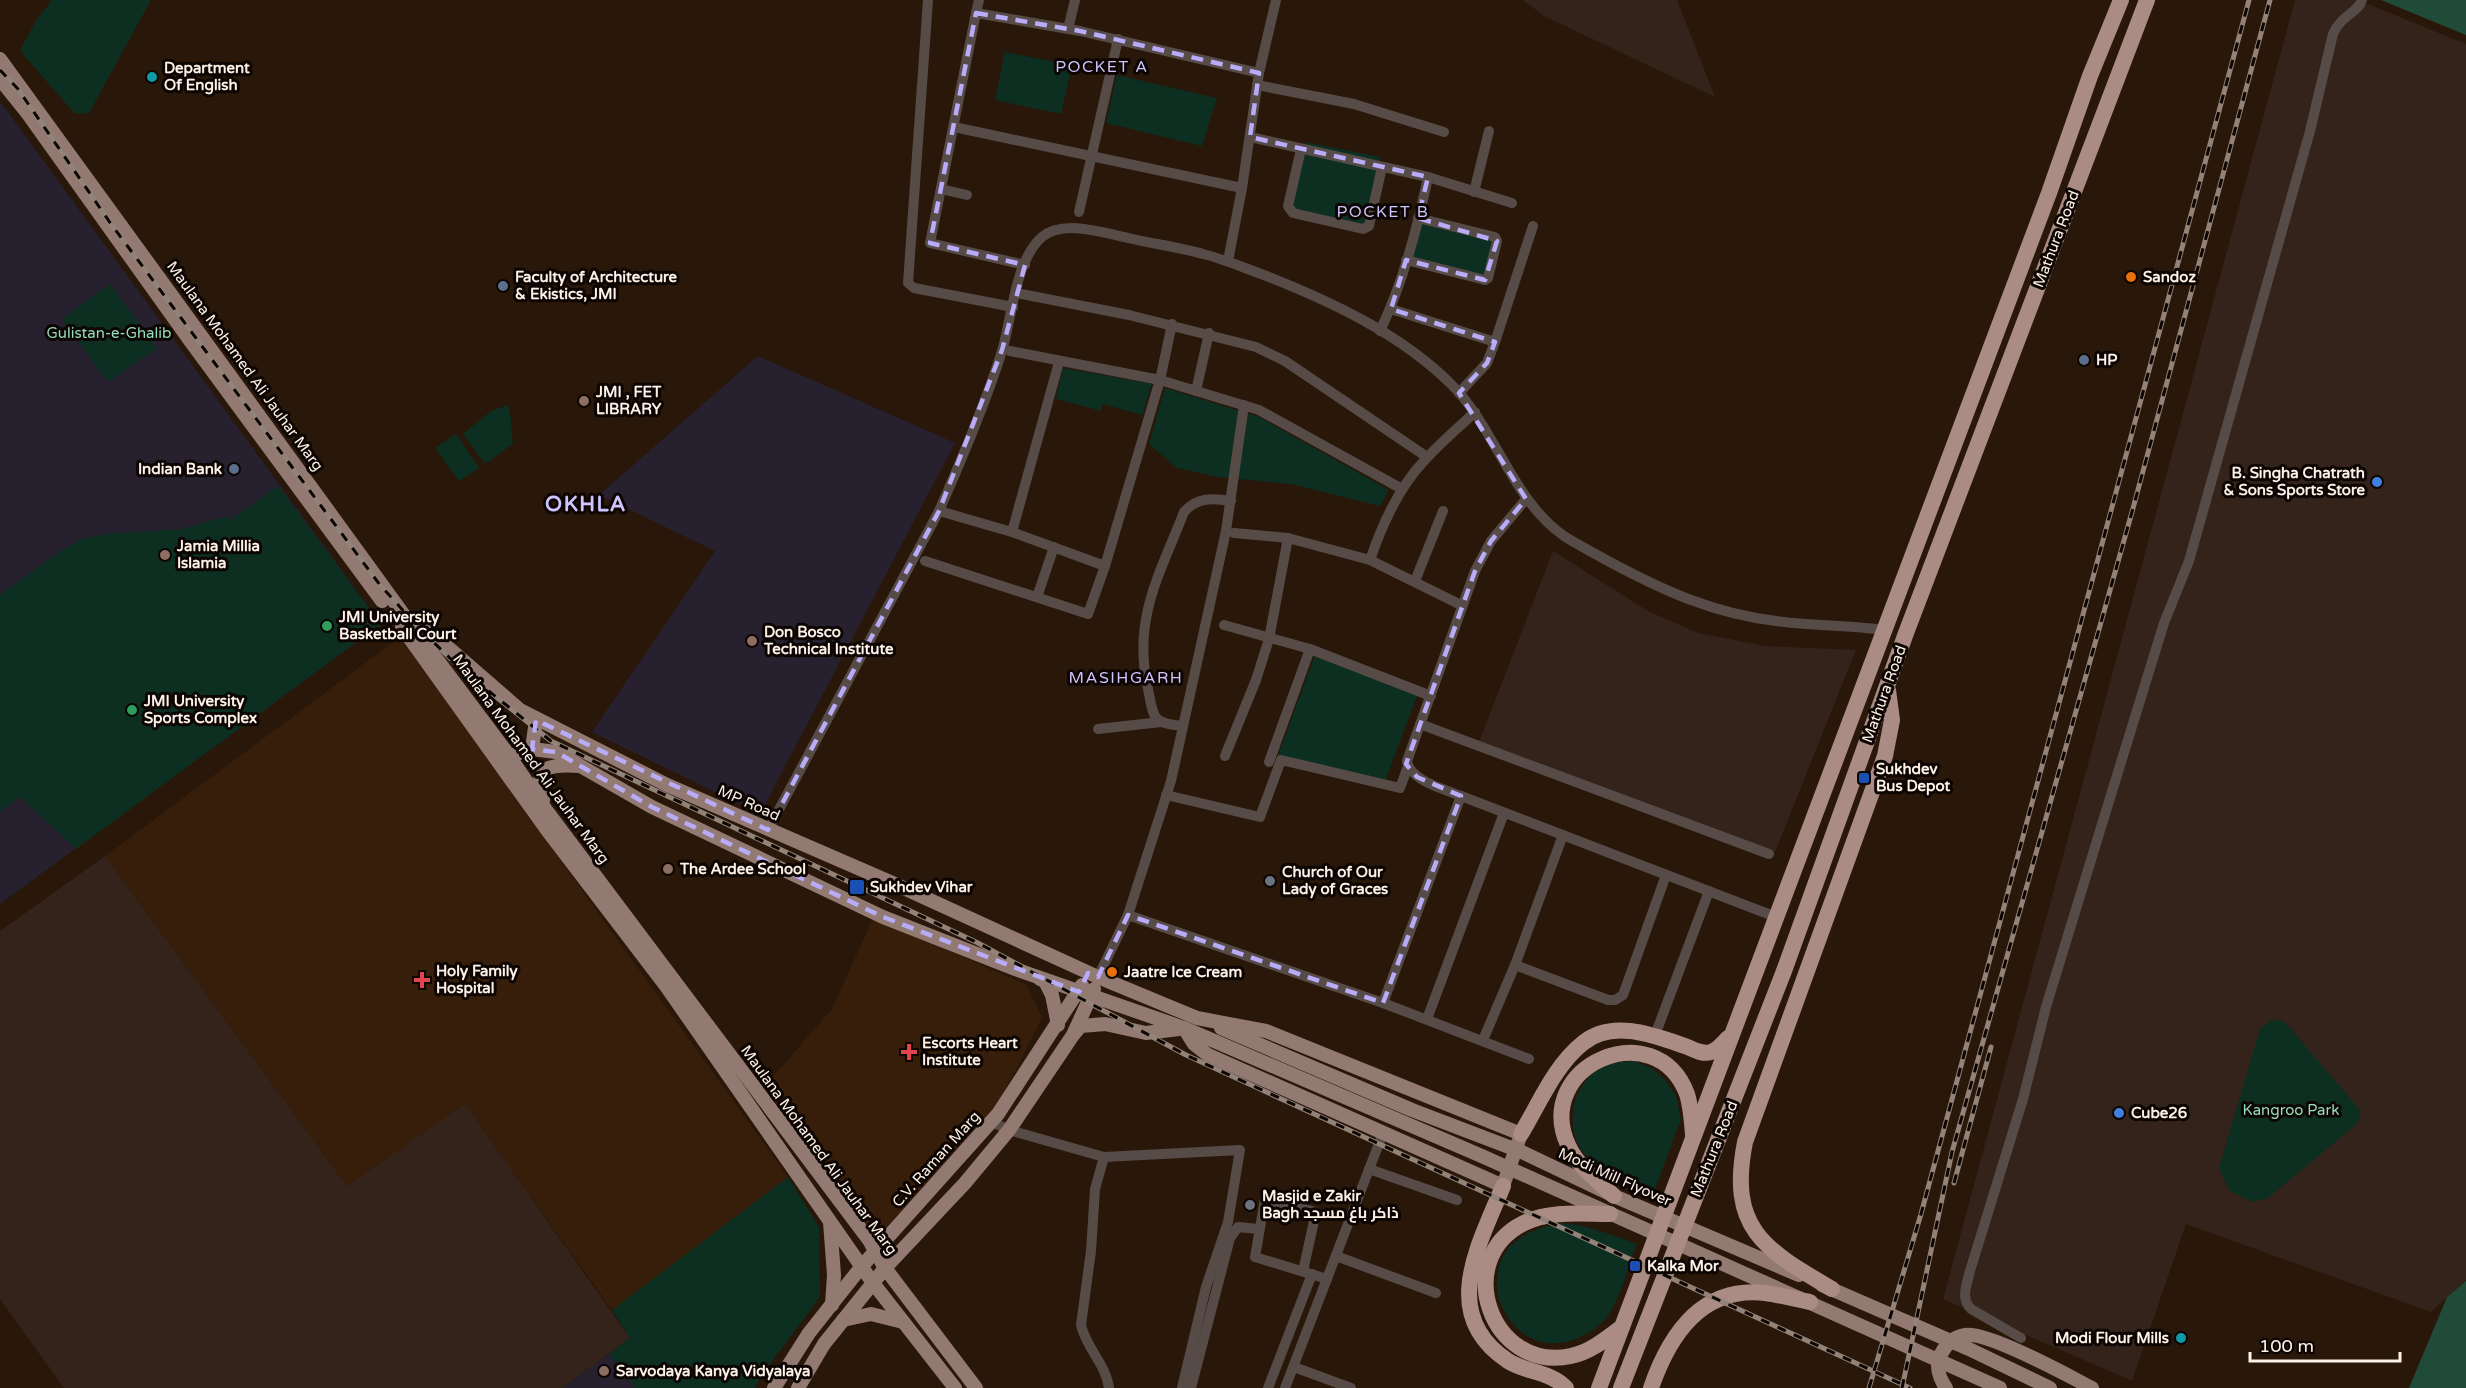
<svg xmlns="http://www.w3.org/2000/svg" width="2466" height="1388" viewBox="0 0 2466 1388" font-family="'Varela Round',Cairo,sans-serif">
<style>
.built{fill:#361e0b}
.industrial{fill:#33231b}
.education{fill:#27202f}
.green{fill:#0d2f21}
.forest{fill:#214b39}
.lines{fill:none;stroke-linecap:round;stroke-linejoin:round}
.minor{stroke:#574b48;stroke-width:10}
.major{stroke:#927a73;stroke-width:14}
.highway{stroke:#aa8c84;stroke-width:16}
.rail-casing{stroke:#928277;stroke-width:5}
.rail{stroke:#0c0502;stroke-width:3;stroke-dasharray:9;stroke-linecap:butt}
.marked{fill:none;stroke:#b8abf7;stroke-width:4.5;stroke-dasharray:12 8;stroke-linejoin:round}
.culture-dot{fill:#0f9aa8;stroke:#0c0502;stroke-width:2}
.food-dot{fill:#e8710a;stroke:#0c0502;stroke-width:2}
.service-dot{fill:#5c6f8a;stroke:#0c0502;stroke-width:2}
.education-dot{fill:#8d6e63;stroke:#0c0502;stroke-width:2}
.shop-dot{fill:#3f7fe0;stroke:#0c0502;stroke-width:2}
.leisure-dot{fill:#2e9e5b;stroke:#0c0502;stroke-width:2}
.transit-dot{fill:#1a4fb4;stroke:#0c0502;stroke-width:2}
.worship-dot{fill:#6b7280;stroke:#0c0502;stroke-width:2}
.health-dot{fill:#e0444e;stroke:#0c0502;stroke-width:2}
.labels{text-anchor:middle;stroke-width:6;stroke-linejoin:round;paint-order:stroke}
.poi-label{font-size:15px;font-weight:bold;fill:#fef1e8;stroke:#0c0502;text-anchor:start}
.street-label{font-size:15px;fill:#fef1e8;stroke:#0c0502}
.park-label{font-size:15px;fill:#95ddba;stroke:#0c0502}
.neighbourhood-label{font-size:16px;letter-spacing:1.5px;fill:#cec5fe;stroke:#0c0502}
.district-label{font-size:21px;font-weight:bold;letter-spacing:1.5px;fill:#cec5fe;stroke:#0c0502}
</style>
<rect width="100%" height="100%" fill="#291709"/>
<g class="built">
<path d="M400,637L788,1177L612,1310L465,1105L347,1186L105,856Z"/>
<path d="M873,918L1027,985L1042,1018L995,1110L876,1243L764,1087L832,1009Z"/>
</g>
<g class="industrial">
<path d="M1523,0H1677L1715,97L1544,16Z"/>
<path d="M2295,0H2358L2466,44V1280L2431,1312L2186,1224L2132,1381L1943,1299Z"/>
<path d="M1553,551L1648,611L1698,633L1765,646L1856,650L1775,852L1479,742Z"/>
<path d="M105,856L347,1186L465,1104L630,1338L563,1388H64L0,1299V931Z"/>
</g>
<g class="education">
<path d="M0,101L381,624L0,904Z"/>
<path d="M758,356L955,443L760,814L592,732L715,551L599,495Z"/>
<path d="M609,1354L635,1388H563Z"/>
</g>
<g class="green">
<path d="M52,0H151L89,113L75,114L20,51L35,22Z"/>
<path d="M1005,52L1072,65L1061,114L995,100Z"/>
<path d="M1117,75L1217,98L1202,146L1106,123Z"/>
<path d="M1306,142L1380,157L1365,226L1291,209Z"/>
<path d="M1417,219L1493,239L1487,277L1404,258Z"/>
<path d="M110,284L157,348L108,382L62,319Z"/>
<path d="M1063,368L1152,384L1142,415L1103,404L1101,411L1056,399Z"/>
<path d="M1165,388L1259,417L1389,490L1380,506L1290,484L1218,477L1177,468L1149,444Z"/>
<path d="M508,405C512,418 511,430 513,444L485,464L463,434L491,411Z"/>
<path d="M456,434L479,468L459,481L435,448Z"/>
<path d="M278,486L381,624L76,849L20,797L0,812V595L56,554L79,540L104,534L182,529L227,516L230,520Z"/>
<path d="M1315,655L1417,696L1384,784L1276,761Z"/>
<path d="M2271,1020L2284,1021L2360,1110L2358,1123L2268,1198L2253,1202L2230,1191L2219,1168L2260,1029Z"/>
<path d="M1633,1061L1652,1068L1666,1081L1676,1096L1681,1119L1653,1195C1634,1187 1610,1180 1595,1166C1590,1160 1581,1152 1578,1144C1566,1117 1575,1082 1601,1068C1610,1062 1623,1062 1633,1061Z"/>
<path d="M788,1177L819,1227L820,1297L764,1372L755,1388H635L609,1354L630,1338L612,1310Z"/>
<path d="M1562,1223C1589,1225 1612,1235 1637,1244C1629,1263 1619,1302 1607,1317C1599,1327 1589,1333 1578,1338C1515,1366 1466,1276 1520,1238C1533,1229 1547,1226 1562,1223Z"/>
</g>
<g class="forest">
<path d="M2381,0H2466V35Z"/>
<path d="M2466,1281V1388H2409L2447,1297Z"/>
</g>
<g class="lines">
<g class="minor">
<path d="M928,0L908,283L914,288L1013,307"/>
<path d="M979,0L976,13L1080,31L1259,73"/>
<path d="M976,13L930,243L1025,265"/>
<path d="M1068,29L1075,0"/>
<path d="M1257,85L1354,104L1444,132"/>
<path d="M954,127L1242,188"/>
<path d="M1250,137L1428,177L1512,203"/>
<path d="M1301,149L1288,206L1293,213L1363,229L1369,226L1382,167"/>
<path d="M941,189L967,195"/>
<path d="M1474,192L1489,131"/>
<path d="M1079,212L1118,39"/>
<path d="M1406,260L1485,280L1488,278L1497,241L1495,237L1418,218"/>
<path d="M1228,261L1242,188L1259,73L1276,0"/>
<path d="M1016,293L1129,315L1256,347L1285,361L1427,457"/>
<path d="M1391,309L1495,342L1533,226"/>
<path d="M1380,331C1403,283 1417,230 1428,177"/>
<path d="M1010,351L1160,380L1259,410L1402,489"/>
<path d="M1196,391L1209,333"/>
<path d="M1459,393L1487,363L1495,342"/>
<path d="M1526,499L1491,541L1475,571L1407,761C1410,781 1445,789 1461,796L1776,917"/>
<path d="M939,511L1012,532L1105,566"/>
<path d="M1012,532L1059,362"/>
<path d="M1234,533L1288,538L1370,560L1461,605"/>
<path d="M1370,560C1382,525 1398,488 1424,461C1440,443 1458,428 1475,412"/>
<path d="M925,561L1088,614L1105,566L1160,380L1172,324"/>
<path d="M1415,581L1443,511"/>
<path d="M1037,597L1054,547"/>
<path d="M1224,625L1310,649L1431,696"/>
<path d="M1420,724L1769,854"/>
<path d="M1183,726C1151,723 1154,718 1148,689C1132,619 1160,574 1184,512C1197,497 1213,498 1231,501"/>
<path d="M1098,729L1161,722"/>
<path d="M1225,756L1256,680L1269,639L1288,538"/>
<path d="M1269,762L1310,649"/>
<path d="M1166,795L1260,817L1281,760L1400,788L1408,766"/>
<path d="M768,830L939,511C962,459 985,405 1002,351C1012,318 1015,260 1042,237C1063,219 1104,233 1128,238C1153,244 1179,247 1203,254C1224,259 1244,268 1264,275C1330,301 1399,333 1450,383C1496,428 1511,499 1564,536C1578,545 1594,553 1608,561C1664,591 1712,613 1776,621C1811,626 1848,625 1884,630"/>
<path d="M1128,915L1383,1003L1529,1059"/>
<path d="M1515,965L1608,1000H1615L1623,995L1666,875"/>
<path d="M1098,977L1128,915L1171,781L1226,531L1244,405"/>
<path d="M1383,1003L1461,796"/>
<path d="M1427,1019L1504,813"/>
<path d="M1654,1038L1709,891"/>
<path d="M1483,1040L1515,965L1563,835"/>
<path d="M992,1122L1009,1130L1104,1157L1240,1150L1228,1222L1206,1287L1182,1388"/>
<path d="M1104,1157L1095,1189L1091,1251L1081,1325C1086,1348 1106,1364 1109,1388"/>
<path d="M1369,1169L1457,1200"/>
<path d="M1336,1256L1436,1293"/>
<path d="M1303,1271L1316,1212L1265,1199L1255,1257L1327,1279"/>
<path d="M2021,1338L1971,1309C1960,1298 1967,1284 1970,1271L2023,1099L2046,1007L2110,798L2164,623L2189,561L2310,131L2333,34C2341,15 2358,13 2362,0"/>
<path d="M1294,1367L1351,1388"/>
<path d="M1191,1388L1230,1238L1238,1227L1258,1229"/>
<path d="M1268,1388L1312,1274"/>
<path d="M1285,1388L1383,1133"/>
</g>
<g class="major">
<path d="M0,59L409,622L505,750L546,810L869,1240L885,1268L976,1388"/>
<path d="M0,79L28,114L191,342L382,601"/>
<path d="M402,627L409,622L428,630L520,710L667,785L897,885L1098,977L1197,1018L1266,1031L1521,1134L1503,1186L1208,1055L1194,1044L1184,1028"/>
<path d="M408,636L547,830L666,986L873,1283L955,1388"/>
<path d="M532,749L536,720"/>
<path d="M500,764L510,756L532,749L556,752L652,807L883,917L1015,969L1184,1028L1484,1157L2000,1388"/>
<path d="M543,800C532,766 550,764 579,766"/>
<path d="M1040,979L1045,981L1052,995L1058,1025"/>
<path d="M1221,1028L1412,1110L1522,1152L1614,1196L1799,1275"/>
<path d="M1074,1034L1081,1026L1105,1024L1146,1033L1179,1029"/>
<path d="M830,1222L834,1275L832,1305"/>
<path d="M1822,1285L1969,1349L2050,1388"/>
<path d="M843,1320L871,1314L903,1322"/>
<path d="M774,1388L809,1333L862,1266L998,1114L1082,985"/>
<path d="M798,1388L824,1344L885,1268L965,1183L1009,1130L1073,1035L1094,989"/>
<path d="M1946,1388C1939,1378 1935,1365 1941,1354C1946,1344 1954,1337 1965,1335C1987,1331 2069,1376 2092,1388"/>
</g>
<g class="highway">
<path d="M1521,1134C1539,1104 1555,1065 1583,1043C1612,1019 1653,1035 1685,1046C1693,1049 1702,1055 1711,1052C1718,1050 1723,1043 1728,1038"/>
<path d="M1503,1186C1479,1245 1438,1315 1508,1361C1527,1373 1550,1371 1566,1388"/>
<path d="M1614,1196C1598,1181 1577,1166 1568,1145C1532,1065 1656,1012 1687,1094C1691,1107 1692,1121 1693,1135"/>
<path d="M1610,1214C1583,1214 1550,1210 1524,1223C1451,1259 1491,1373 1571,1356C1591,1352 1607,1338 1622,1327"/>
<path d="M1832,1289C1764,1249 1728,1229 1745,1142L1885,756L1892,720L1888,690"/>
<path d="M1599,1388L2049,193L2090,76L2121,0"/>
<path d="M1621,1388L1784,971L1906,633L2147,0"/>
<path d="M1651,1388C1669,1336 1701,1286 1765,1293C1780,1295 1795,1299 1810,1302"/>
</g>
<defs>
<g id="rail">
<path d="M0,70L18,89L111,224L380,585L420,629L459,667L551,741L978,943L1186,1055L1910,1388"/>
<path d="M1954,1183L1991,1047"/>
<path d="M1869,1388L1921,1214L2249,0"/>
<path d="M1902,1388L1952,1152L2132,512L2270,0"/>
</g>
</defs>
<use href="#rail" class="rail-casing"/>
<use href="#rail" class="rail"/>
</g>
<path class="marked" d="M976,13L1080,31L1259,73L1250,137L1428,177L1418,218L1497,241L1485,280L1406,260L1391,309L1495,342L1487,363L1459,393L1526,499L1491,541L1475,571L1406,764L1417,777L1461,796L1383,1003L1128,915L1098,977L1088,973L1079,992L883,917L652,807L556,752L532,749L536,720L768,830L939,511L1002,350L1025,265L930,243Z"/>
<g class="culture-dot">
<circle cx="152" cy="77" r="6"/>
<circle cx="2181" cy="1338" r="6"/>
</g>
<g class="food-dot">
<circle cx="2131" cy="277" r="6"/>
<circle cx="1112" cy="972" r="6"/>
</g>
<g class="service-dot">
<circle cx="503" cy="286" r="6"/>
<circle cx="2084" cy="360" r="6"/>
<circle cx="234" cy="469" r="6"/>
</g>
<g class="education-dot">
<circle cx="584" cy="401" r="6"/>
<circle cx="165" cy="555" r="6"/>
<circle cx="752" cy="641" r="6"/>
<circle cx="668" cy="869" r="6"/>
<circle cx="604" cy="1371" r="6"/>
</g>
<g class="shop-dot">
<circle cx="2377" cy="482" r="6"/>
<circle cx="2119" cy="1113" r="6"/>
</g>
<g class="leisure-dot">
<circle cx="327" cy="626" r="6"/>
<circle cx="132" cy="710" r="6"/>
</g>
<g class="transit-dot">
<rect x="1858" y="772" width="12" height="12" rx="3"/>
<rect x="849" y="879" width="16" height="16" rx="3"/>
<rect x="1629" y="1260" width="12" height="12" rx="3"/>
</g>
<g class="worship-dot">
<circle cx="1270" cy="881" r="6"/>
<circle cx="1250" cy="1205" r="6"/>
</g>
<g class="health-dot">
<path d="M419 971h6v6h6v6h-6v6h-6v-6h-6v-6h6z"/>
<path d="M906 1043h6v6h6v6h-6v6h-6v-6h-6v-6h6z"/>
</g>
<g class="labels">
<g class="poi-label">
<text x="164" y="73">Department<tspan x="164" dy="17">Of English</tspan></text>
<text x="515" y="282">Faculty of Architecture<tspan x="515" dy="17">&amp; Ekistics, JMI</tspan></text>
<text x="2143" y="282">Sandoz</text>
<text x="2096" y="365">HP</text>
<text x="596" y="397">JMI , FET<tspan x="596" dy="17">LIBRARY</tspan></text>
<text x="222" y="474" text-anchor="end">Indian Bank</text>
<text x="2365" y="478" text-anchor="end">B. Singha Chatrath<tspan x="2365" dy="17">&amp; Sons Sports Store</tspan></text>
<text x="177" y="551">Jamia Millia<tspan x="177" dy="17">Islamia</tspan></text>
<text x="339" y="622">JMI University<tspan x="339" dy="17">Basketball Court</tspan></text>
<text x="764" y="637">Don Bosco<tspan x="764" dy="17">Technical Institute</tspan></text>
<text x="144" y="706">JMI University<tspan x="144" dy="17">Sports Complex</tspan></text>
<text x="1876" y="774">Sukhdev<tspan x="1876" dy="17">Bus Depot</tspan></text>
<text x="680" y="874">The Ardee School</text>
<text x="1282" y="877">Church of Our<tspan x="1282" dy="17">Lady of Graces</tspan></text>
<text x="870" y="892">Sukhdev Vihar</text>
<text x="436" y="976">Holy Family<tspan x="436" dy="17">Hospital</tspan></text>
<text x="1124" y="977">Jaatre Ice Cream</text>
<text x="922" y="1048">Escorts Heart<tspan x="922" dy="17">Institute</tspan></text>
<text x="2131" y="1118">Cube26</text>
<text x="1262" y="1201">Masjid e Zakir<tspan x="1262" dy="17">Bagh ذاکر باغ مسجد</tspan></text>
<text x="1647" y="1271">Kalka Mor</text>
<text x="2169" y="1343" text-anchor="end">Modi Flour Mills</text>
<text x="616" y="1376">Sarvodaya Kanya Vidyalaya</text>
</g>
<g class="street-label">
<text transform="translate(2056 239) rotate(-69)" y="5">Mathura Road</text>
<text transform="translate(245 366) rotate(54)" y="5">Maulana Mohamed Ali Jauhar Marg</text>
<text transform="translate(1884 694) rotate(-70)" y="5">Mathura Road</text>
<text transform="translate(531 759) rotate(54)" y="5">Maulana Mohamed Ali Jauhar Marg</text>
<text transform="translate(749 803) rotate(24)" y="5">MP Road</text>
<text transform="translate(1714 1149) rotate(-68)" y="5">Mathura Road</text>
<text transform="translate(819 1150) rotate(54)" y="5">Maulana Mohamed Ali Jauhar Marg</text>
<text transform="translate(936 1159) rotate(-48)" y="5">C.V. Raman Marg</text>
<text transform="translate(1615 1177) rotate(24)" y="5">Modi Mill Flyover</text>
</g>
<g class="park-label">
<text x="109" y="338">Gulistan-e-Ghalib</text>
<text x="2291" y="1115">Kangroo Park</text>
</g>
<g class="neighbourhood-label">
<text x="1102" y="72">POCKET A</text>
<text x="1383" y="217">POCKET B</text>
<text x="1126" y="683">MASIHGARH</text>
</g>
<g class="district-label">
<text x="586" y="511">OKHLA</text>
</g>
</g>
<path d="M2250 1352v9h150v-9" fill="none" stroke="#fef1e8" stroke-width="3"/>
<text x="2259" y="1352" font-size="18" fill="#fef1e8" stroke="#0c0502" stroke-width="4.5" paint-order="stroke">100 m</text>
</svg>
